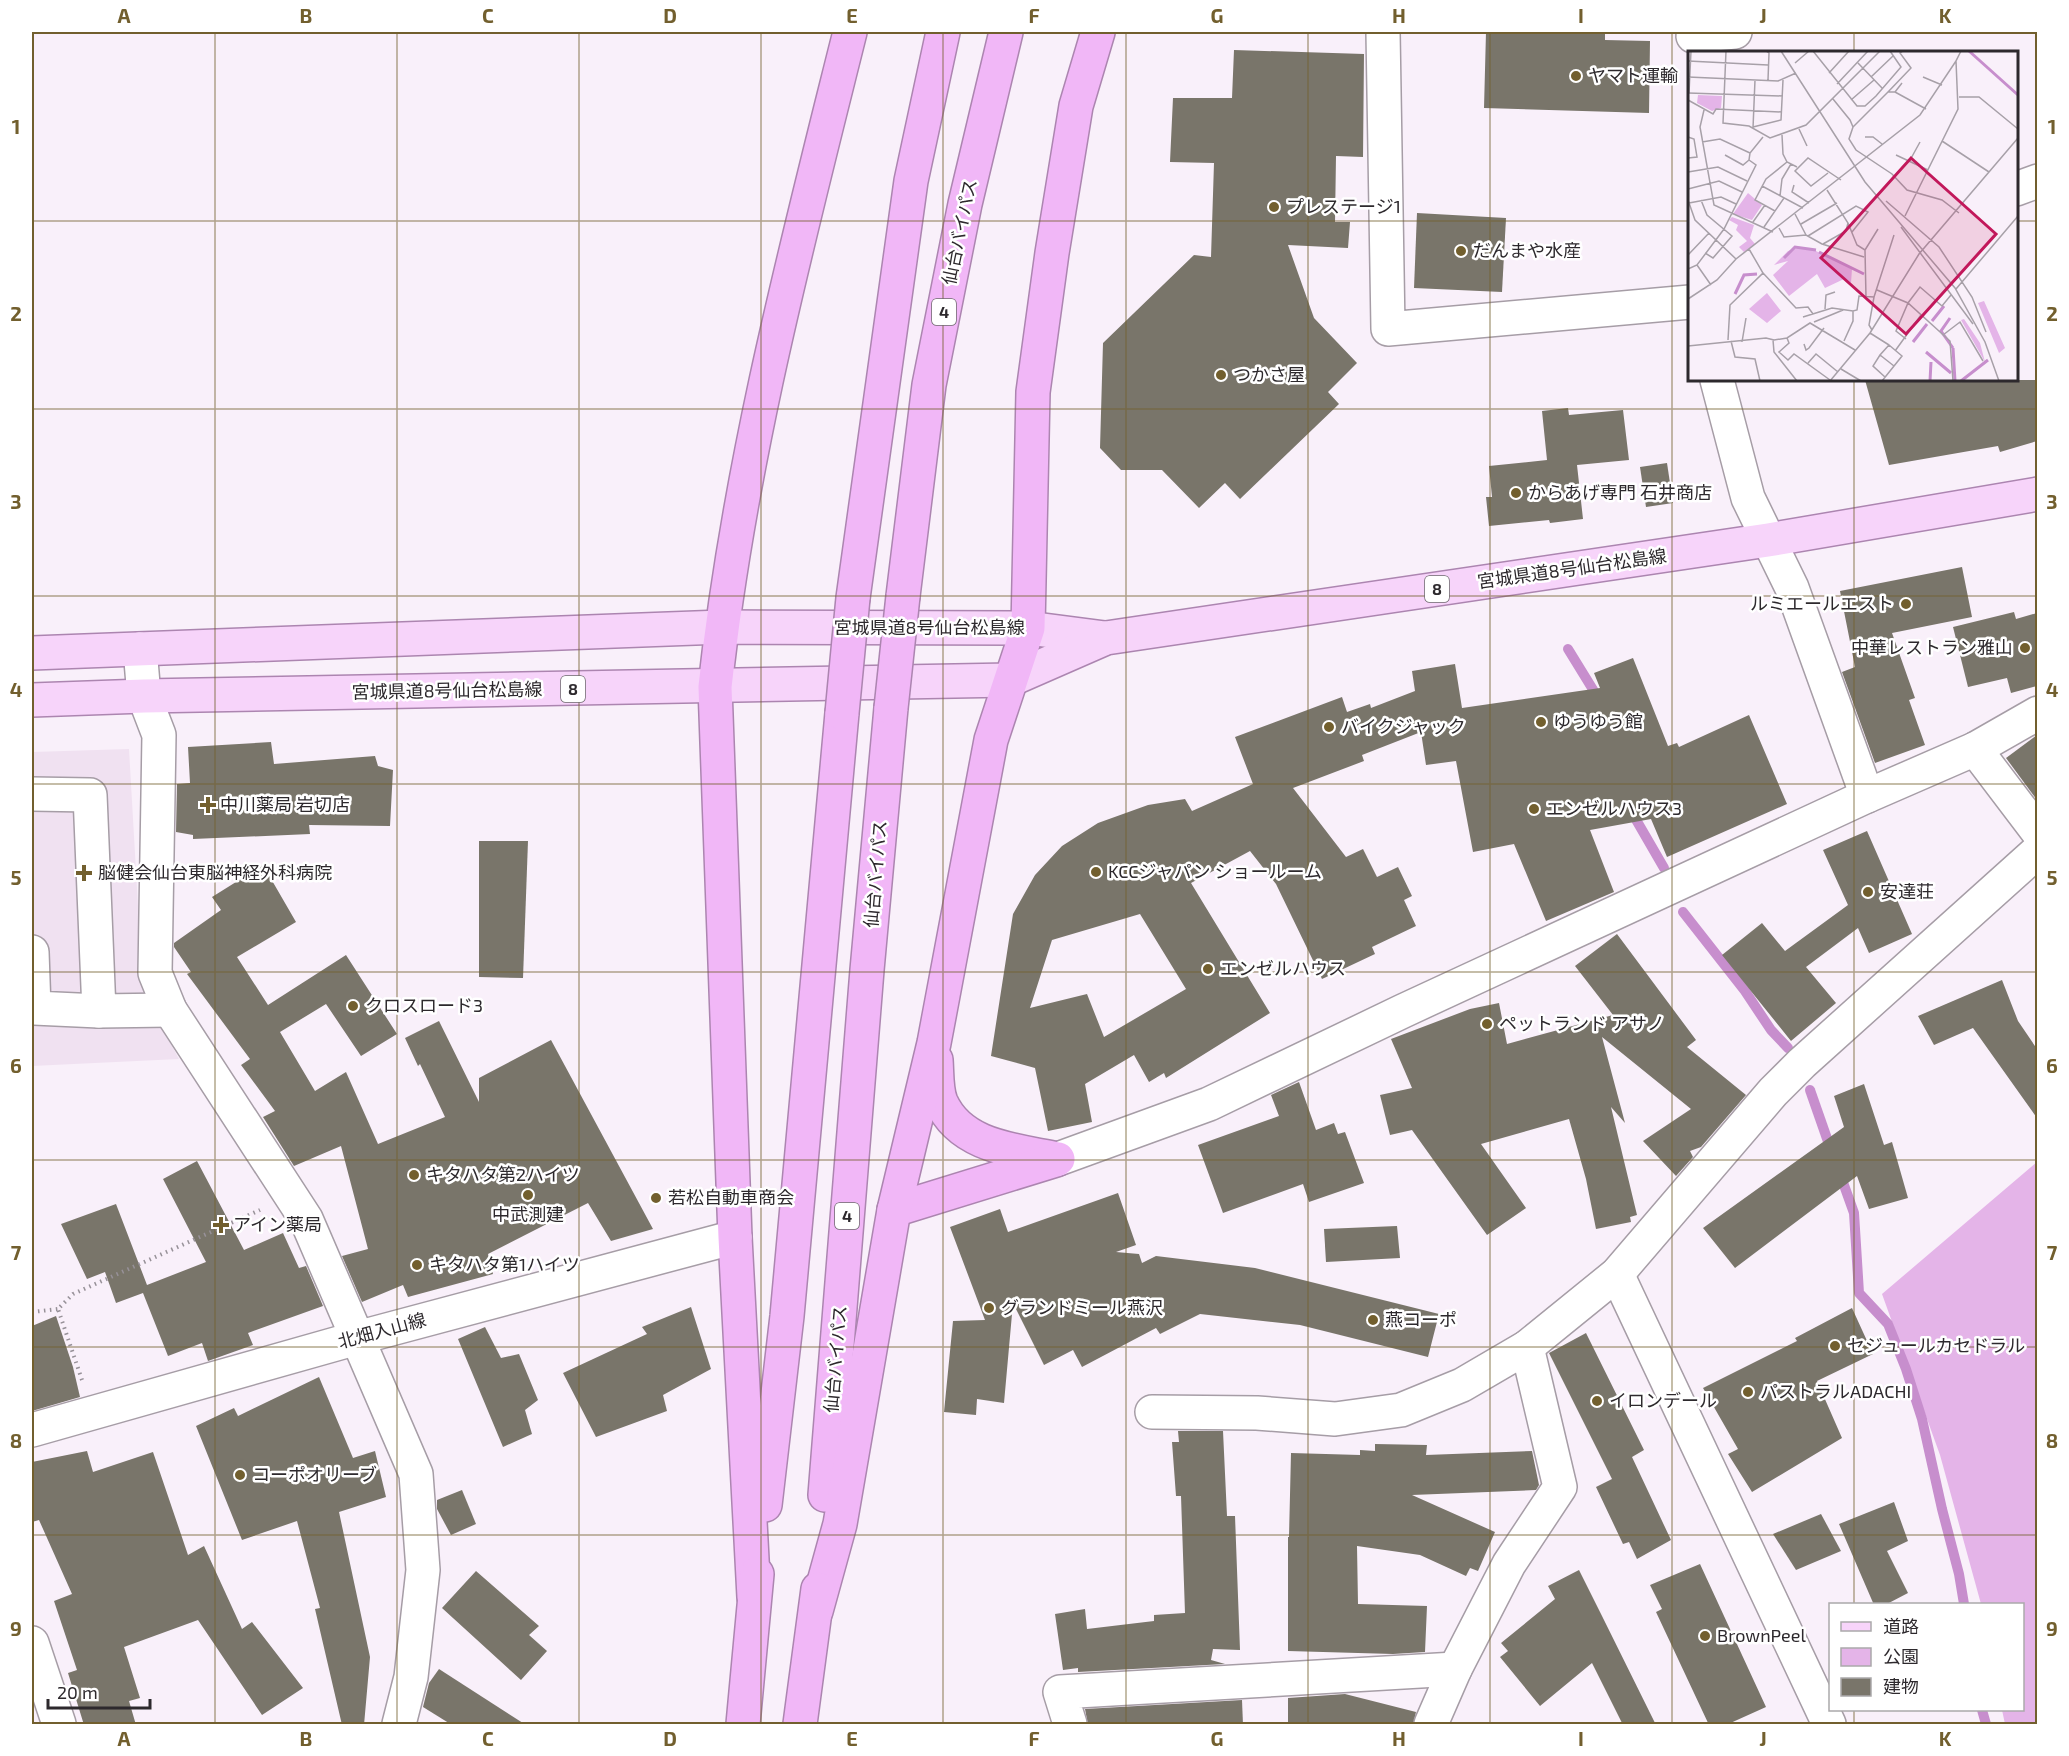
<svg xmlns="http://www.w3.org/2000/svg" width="2069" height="1756" viewBox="0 0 2069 1756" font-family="'Exo 2','Noto Sans JP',sans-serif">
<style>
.built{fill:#f0e1f1}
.green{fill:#e4b4e8}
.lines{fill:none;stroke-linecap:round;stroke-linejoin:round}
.stream{stroke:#c78ecd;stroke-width:10}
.building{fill:#79756a;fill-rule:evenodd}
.minor-casing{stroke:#a69da6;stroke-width:36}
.major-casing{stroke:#ac85b0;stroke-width:36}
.highway-casing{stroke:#ac85b0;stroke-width:36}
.path{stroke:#979198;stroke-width:4;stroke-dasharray:1.5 4.5;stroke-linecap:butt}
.minor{stroke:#fff;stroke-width:33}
.major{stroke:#f7d4fa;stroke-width:33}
.highway{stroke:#f1b7f7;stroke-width:33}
.highway-bridge-casing{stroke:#ac85b0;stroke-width:36;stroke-linecap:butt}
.highway-bridge{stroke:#f1b7f7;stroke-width:33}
.grid{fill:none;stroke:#725f2e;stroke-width:1.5;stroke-opacity:0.55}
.poi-dot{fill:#725f2e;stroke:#fff;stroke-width:2}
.labels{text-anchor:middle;stroke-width:5;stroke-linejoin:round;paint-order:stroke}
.shield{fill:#fff;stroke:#6c696c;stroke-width:1.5}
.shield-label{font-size:16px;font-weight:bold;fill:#2d292d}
.poi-label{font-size:18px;fill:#2d292d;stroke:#fff;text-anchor:start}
.street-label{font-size:18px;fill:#2d292d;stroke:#fff}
.inset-river{fill:none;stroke:#c78ecd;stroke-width:3}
.inset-road{fill:none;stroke:#a7a0a8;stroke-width:1.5}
.view{fill:#c2185b;fill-opacity:0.15;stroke:#c2185b;stroke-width:3}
.inset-edge{fill:none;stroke:#2d292d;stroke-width:3}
.neatline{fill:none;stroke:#725f2e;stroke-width:2}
.grid-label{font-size:20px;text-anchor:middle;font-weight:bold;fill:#725f2e}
</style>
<rect width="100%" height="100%" fill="#f9f0fa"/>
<path class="built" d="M129,749L143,993L179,1059L32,1066V752Z"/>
<path class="green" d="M2037,1162V1724H2005L2002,1710H2022V1604H1981L1940,1455L1882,1294Z"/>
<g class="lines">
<g class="stream">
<path d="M1568,649L1600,701"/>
<path d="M1631,811L1664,868"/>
<path d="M1683,912L1745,991L1771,1030L1788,1048"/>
<path d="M1810,1090L1831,1150"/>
<path d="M1840,1174L1854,1213L1859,1293L1888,1324L1906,1369L1922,1419L1942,1509L1959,1574L1964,1604"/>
<path d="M1982,1710L1986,1724"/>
</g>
</g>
<g class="building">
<path d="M1486,32H1605V40L1650,41L1649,113L1484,108Z"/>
<path d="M1234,50L1364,54L1363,157L1336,156L1335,222H1350L1348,248L1288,245L1314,318L1357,363L1328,392L1339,404L1240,499L1225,483L1199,508L1162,470H1121L1100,448L1103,343L1194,255L1211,257L1214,163L1170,162L1173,98H1232Z"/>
<path d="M1417,213L1506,218L1502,292L1414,288Z"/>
<path d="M1865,380H2037V441L2000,452L1998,446L1889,465Z"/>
<path d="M1568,408L1569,415L1623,410L1629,460L1577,465L1583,519L1550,523L1549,520L1489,526L1486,497H1492L1489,466L1547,460L1542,411Z"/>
<path d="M1667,463L1673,503L1646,507L1640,467Z"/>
<path d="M1962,567L1972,617L1892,633L1915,698L1909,700L1925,745L1875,763L1842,672L1855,667L1840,591Z"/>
<path d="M2014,612L2016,619L2037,613V686L2011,693L2007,678L1968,687L1953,627Z"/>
<path d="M1633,658L1668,746L1677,743L1679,747L1749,715L1787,804L1667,857L1651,819L1590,830L1614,892L1546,921L1514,844L1473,852L1456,761L1426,765L1421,732L1362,755L1364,761L1293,788L1346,857L1363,849L1377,877L1398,867L1412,896L1404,900L1416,926L1372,947L1375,954L1322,979L1276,884L1250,851L1191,883L1270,1013L1166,1078L1164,1073L1149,1082L1134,1055L1085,1084L1092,1122L1048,1131L1035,1068L991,1056L1013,914L1035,875L1062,846L1098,823L1148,805L1185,799L1192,811L1253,784L1235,737L1342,697L1347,712L1370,704L1371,708L1415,691L1412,671L1455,664L1462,708L1600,688L1594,673ZM1140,914L1186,989L1104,1037L1087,994L1030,1008L1052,940Z"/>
<path d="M2037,735V800L2006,758Z"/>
<path d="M271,742L274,764L375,756L378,766L393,770L390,826L309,825L310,834L193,839V835L176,832L177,784L190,783L188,747Z"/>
<path d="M1867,831L1912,934L1869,953L1858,928L1806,967L1836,1003L1791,1041L1722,955L1762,923L1785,951L1848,905L1823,850Z"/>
<path d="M479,841H528L523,978L479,977Z"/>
<path d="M263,865L296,922L237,957L268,1005L346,955L397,1034L361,1056L326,1004L280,1032L315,1091L346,1072L378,1144L445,1117L420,1064L418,1066L405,1038L439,1021L479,1102V1078L551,1040L653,1229L611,1241L588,1203L488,1254L493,1274L408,1297L403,1285L362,1302L342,1256L368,1249L341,1146L294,1166L263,1117L275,1111L241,1065L250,1059L187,974L191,972L174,947V943L221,910L212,897Z"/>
<path d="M1617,934L1696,1040L1687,1047L1746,1095L1701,1147L1690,1151L1693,1157L1676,1176L1643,1141L1691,1109L1602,1037L1625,1123L1611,1107L1637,1215L1630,1217L1631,1222L1596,1229L1586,1179L1569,1119L1481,1144L1526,1208L1487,1235L1412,1130L1390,1135L1380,1095L1412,1088L1391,1039L1470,1009L1499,1003L1507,1044L1613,1015L1575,966Z"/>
<path d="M2002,980L2018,1021L2037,1049V1118L1973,1028L1934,1045L1918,1016Z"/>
<path d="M1299,1082L1316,1130L1334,1123L1338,1134L1345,1132L1364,1183L1309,1202L1303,1184L1223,1213L1198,1145L1279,1116L1271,1095Z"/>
<path d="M1864,1084L1884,1145L1892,1142L1908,1198L1869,1209L1857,1176L1735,1268L1703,1228L1844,1127L1834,1096Z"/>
<path d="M197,1161L244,1250L283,1233L299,1268L306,1266L323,1306L248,1333L253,1345L208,1361L202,1343L168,1356L143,1293L116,1303L105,1272L87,1279L61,1224L116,1204L147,1285L206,1262L163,1179Z"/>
<path d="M1118,1193L1136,1245L1116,1252L1139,1254L1142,1263L1156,1256L1255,1268L1439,1314L1428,1357L1300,1325L1200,1314L1160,1334L1156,1328L1082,1367L1073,1350L1044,1365L1013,1303L1004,1403L977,1399L976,1415L944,1412L953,1321L985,1320L950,1227L1000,1209L1008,1232Z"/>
<path d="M1397,1226L1400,1258L1326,1262L1324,1229Z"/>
<path d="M691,1307L711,1369L663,1395L667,1411L596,1437L563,1373L647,1334L642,1327Z"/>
<path d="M1852,1308L1873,1354L1817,1381L1842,1438L1752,1492L1728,1454L1738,1449L1703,1388L1797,1341L1795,1338Z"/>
<path d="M56,1316L73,1367L80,1397L32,1411V1326Z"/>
<path d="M485,1327L501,1358L519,1354L538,1400L525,1410L532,1434L503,1447L458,1339Z"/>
<path d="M1586,1333L1644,1450L1632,1457L1671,1540L1637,1559L1629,1542L1623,1544L1596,1487L1612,1479L1549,1353Z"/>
<path d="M319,1377L353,1458L375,1451L386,1497L339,1512L370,1657L364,1725H342L315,1609L320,1608L297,1521L242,1540L196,1426L234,1408L238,1416Z"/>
<path d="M1178,1431H1223L1227,1516H1235L1240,1650L1213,1649L1211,1660L1225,1664L1078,1672V1668L1063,1670L1055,1614L1085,1609L1087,1629L1154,1621V1615L1185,1613L1181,1496H1176L1172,1442H1179Z"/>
<path d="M1375,1444L1427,1445L1426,1455L1532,1451L1539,1485L1536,1490L1412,1495L1495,1532L1478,1571L1470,1568L1466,1576L1420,1555L1357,1546L1358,1604L1427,1606L1425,1652L1393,1654L1288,1651V1537H1289L1291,1453L1360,1455V1450L1375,1451Z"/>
<path d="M87,1451L93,1472L153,1452L188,1555L204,1546L242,1629L252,1622L303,1688L262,1715L198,1620L124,1647L140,1698L129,1701L136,1725H84L68,1673L77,1670L54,1601L72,1594L39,1520L32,1522V1462Z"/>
<path d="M462,1490L476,1524L451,1535L437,1509V1500Z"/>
<path d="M1894,1502L1908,1541L1887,1551L1908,1593L1885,1605H1874L1839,1524Z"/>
<path d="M1821,1514L1841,1551L1796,1570L1773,1534Z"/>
<path d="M1700,1564L1766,1707L1726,1725H1709L1656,1612L1662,1609L1650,1585Z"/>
<path d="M1579,1570L1602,1616L1656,1725H1623L1592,1663L1540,1706L1500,1657L1508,1651L1501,1643L1555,1599L1548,1586Z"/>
<path d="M476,1571L539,1626L529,1635L547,1651L521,1680L442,1608Z"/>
<path d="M439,1669L526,1725H452L423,1707L429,1683Z"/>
<path d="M1345,1694L1416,1712L1413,1725H1288V1698Z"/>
<path d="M1242,1700L1243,1725H1088L1085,1709Z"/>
</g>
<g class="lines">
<defs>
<g id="minor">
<path d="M1383,32L1388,329L1690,302"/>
<path d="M1693,36L1735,32"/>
<path d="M2016,189L2038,181"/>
<path d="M1717,380L1748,498L1792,588L1867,796"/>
<path d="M140,649L144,696L159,735L155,973L170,1010L306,1219L416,1474L423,1570L411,1677L399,1724"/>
<path d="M1975,749L2038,832"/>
<path d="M32,794L90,795L99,1011L170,1010"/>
<path d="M32,952L34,1008L99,1011"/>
<path d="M1058,1159L1209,1104L1403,1011L1867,796L1975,749L2038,713"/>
<path d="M1617,1274L1829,1724"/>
<path d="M1152,1412L1257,1413L1335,1419L1401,1410L1462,1385L1527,1347L1617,1274L1773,1092L1802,1063L2038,851"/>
<path d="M32,1430L357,1338L735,1237"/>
<path d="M32,1643L59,1724"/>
<path d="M1070,1724L1060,1692L1455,1669"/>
<path d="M1431,1724L1455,1669L1509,1564L1560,1487L1527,1347"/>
</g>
<g id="major">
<path d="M32,653L722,627L1028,628L1105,638"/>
<path d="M32,700L144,696L1010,680L1106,638L1768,540L2038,494"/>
</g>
<g id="highway">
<path d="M903,596L929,385L965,204L1006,32"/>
<path d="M853,598L911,181L943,32"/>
<path d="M936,1060C937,1072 936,1090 941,1102C961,1147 1015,1150 1058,1159"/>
<path d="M894,1210L1056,1160"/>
<path d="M825,1495L867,970L891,708"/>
<path d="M765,1505L787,1316L842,713"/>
<path d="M754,1597L735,1237L715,687C739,465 796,248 850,32"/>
<path d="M816,1611L840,1524L894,1210L934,1043L991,740L1028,628L1033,392L1052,253L1076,106L1098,32"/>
<path d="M743,1724L757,1574"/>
<path d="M800,1724L818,1589"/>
</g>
</defs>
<use href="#minor" class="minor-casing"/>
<use href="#major" class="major-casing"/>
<use href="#highway" class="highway-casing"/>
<g class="path">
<path d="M32,1312L58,1309"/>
<path d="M82,1380L58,1309L73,1294L260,1210"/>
</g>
<use href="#minor" class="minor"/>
<use href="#major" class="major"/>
<use href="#highway" class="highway"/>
<defs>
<g id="highway-bridge">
<path d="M891,708L903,596"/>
<path d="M842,713L853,598"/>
</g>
</defs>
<use href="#highway-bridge" class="highway-bridge-casing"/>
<use href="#highway-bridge" class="highway-bridge"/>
</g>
<path class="grid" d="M215,32V1724M397,32V1724M579,32V1724M761,32V1724M943,32V1724M1126,32V1724M1308,32V1724M1490,32V1724M1672,32V1724M1854,32V52M32,221H1690M2016,221H2038M1854,380V1604M32,409H2038M32,596H2038M32,784H2038M32,972H2038M32,1160H2038M32,1347H2038M32,1535H2038M1854,1710V1724"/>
<g class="poi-dot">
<circle cx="1576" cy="76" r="6"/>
<circle cx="1274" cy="207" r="6"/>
<circle cx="1461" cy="251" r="6"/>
<circle cx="1221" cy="375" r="6"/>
<circle cx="1516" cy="493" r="6"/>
<circle cx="1906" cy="604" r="6"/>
<circle cx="2025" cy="648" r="6"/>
<circle cx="1541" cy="722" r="6"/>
<circle cx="1329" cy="727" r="6"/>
<path d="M205 796h6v6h6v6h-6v6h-6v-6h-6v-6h6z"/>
<circle cx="1534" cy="809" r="6"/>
<circle cx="1096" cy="872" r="6"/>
<path d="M81 864h6v6h6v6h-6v6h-6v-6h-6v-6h6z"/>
<circle cx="1868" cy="892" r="6"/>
<circle cx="1208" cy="969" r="6"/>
<circle cx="353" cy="1006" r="6"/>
<circle cx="1487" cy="1024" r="6"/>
<circle cx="414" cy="1175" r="6"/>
<circle cx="528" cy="1195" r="6"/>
<circle cx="656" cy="1198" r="6"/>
<path d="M218 1216h6v6h6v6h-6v6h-6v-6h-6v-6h6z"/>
<circle cx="417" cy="1265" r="6"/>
<circle cx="989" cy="1308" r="6"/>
<circle cx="1373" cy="1320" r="6"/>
<circle cx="1835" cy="1346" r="6"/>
<circle cx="1748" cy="1392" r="6"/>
<circle cx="1597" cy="1401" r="6"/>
<circle cx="240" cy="1475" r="6"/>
<circle cx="1705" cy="1636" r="6"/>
</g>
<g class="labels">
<g class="shield">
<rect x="932" y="299" width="24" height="26" rx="4.5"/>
<rect x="1425" y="576" width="24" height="26" rx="4.5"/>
<rect x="561" y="676" width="24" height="26" rx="4.5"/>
<rect x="835" y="1203" width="24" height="26" rx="4.5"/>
</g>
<g class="shield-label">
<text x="944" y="318">4</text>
<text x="1437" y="595">8</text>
<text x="573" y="695">8</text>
<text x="847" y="1222">4</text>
</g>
<g class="poi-label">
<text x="1588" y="82">ヤマト運輸</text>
<text x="1286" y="213">プレステージ1</text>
<text x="1473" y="257">だんまや水産</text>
<text x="1233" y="381">つかさ屋</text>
<text x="1528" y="499">からあげ専門 石井商店</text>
<text x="1894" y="610" text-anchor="end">ルミエールエスト</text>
<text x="2013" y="654" text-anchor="end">中華レストラン雅山</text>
<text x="1553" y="728">ゆうゆう館</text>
<text x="1341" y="733">バイクジャック</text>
<text x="220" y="811">中川薬局 岩切店</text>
<text x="1546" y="815">エンゼルハウス3</text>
<text x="1108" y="878">KCCジャパン ショールーム</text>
<text x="98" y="879">脳健会仙台東脳神経外科病院</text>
<text x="1880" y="898">安達荘</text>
<text x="1220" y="975">エンゼルハウス</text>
<text x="365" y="1012">クロスロード3</text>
<text x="1499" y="1030">ペットランド アサノ</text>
<text x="426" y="1181">キタハタ第2ハイツ</text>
<text x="668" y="1204">若松自動車商会</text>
<text x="528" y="1221" text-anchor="middle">中武測建</text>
<text x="233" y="1231">アイン薬局</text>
<text x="429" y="1271">キタハタ第1ハイツ</text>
<text x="1001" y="1314">グランドミール燕沢</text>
<text x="1385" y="1326">燕コーポ</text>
<text x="1847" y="1352">セジュールカセドラル</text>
<text x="1760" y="1398">パストラルADACHI</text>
<text x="1609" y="1407">イロンデール</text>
<text x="252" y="1481">コーポオリーブ</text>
<text x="1717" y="1642">BrownPeel</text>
</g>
<g class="street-label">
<text transform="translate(960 232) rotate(-78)" y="6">仙台バイパス</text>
<text transform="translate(1572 569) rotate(-8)" y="6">宮城県道8号仙台松島線</text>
<text x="929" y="634">宮城県道8号仙台松島線</text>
<text transform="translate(447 691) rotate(-1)" y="6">宮城県道8号仙台松島線</text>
<text transform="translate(876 874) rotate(-85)" y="6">仙台バイパス</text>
<text transform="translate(382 1331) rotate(-15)" y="6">北畑入山線</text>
<text transform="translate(836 1359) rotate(-85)" y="6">仙台バイパス</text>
</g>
</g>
<g transform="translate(1688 51)">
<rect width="330" height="330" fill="#f9f0fa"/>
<path d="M10,44L34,45L33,57L24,60L9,52ZM60,142L74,154L64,169L45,163ZM44,166L66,174L62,187L67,193L56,201L51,196L59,190L48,179L50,174L41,169ZM109,197L124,198L164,218L163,232L156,228L137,237L129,223L101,245L85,224L100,210L86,214L100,200ZM79,242L93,260L79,272L61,258ZM296,250L317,297L311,302L290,252ZM276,268L292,292L297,311L273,269Z" fill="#e4b4e8"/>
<path class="inset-river" d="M281,0L330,44M131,201L176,223M96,207L107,196L128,199M47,243L56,224L69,223M262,267L253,280L265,297M244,270L256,255M225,291L239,273M265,297L267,330M238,301L263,322M242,330L243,311M273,330L300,309"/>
<path class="inset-road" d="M38,0L35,72L61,75L82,87L118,74L192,0M78,0L81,2L80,29M93,0L177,131L267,237L297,291L311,330M125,0L169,55H177L188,45L213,16L202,0M0,10L80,14M107,12L121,0M170,12L194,37M141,22L161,0M0,26L90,30L108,22M183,26L205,5M235,26L254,34M214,32L207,41H200L223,17L212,2L215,0M149,33L180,0M207,41L238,58M0,42L95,45M1,42L3,0M271,46H291L330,78M145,48L162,69L165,76L161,88L168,99L204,123L219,139L254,149L271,162M0,49L25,63L28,58L94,61M163,49L186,29M16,59L12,76L26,154L85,181M65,76L93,69L95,29M165,76L200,41M65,77L67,29M111,78L119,95M94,84L95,103L99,111L109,116M0,86L6,88L9,106L0,107M177,86H185L194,93M254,90L301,121M14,91L32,88L62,102M37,104L55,114L61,109M208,104L240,119M221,111L232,91M0,121L30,116L59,130M140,122L123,135L107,120L120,107L153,129M106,134L104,141L121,152M74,135L115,157M0,138L31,130L54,141M139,139L160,172L169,194L177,199M92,145L94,128L103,113M0,149L7,169L48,208M13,149L19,164L44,185L25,207L17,202M198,150L251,196L284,246L298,281M1,152L33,146L48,153M87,160L67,149L78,128L99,111M107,163L118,184M217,165L270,58L268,10L273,0M65,171L77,154M113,173L149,152M76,176L96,147M213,176L285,273M91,177L96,186L118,184L134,193L176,206M120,185L168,155L180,161L164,181M135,193L158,180L160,172M0,204L21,182M9,214L23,234M0,218L9,214L36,178L68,114L61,109L62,102L75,86M75,222L108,257L120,256L125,263M268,238L330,165M189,239L220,252L262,290L265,330M178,246L177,199L190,178M0,248L29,229L48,208L232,64L268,10M137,258L138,244L147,241M115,266L144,257L165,260L169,259L171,245L186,246M126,271L155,259M184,279L181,274L186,246L206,184M182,282L201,294M255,284L272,271L295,310M99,287L101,292L91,301L100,309L106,303L142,329M218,288L208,280L220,252L232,236L254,255L263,244M40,289L42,254L75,222L61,198M85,289L86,301L109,330M43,290L47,306L67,308L72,330M156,290L165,270V260M54,291L58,267M116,293L118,299L121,297L136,277M0,295L78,287L86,289L99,287L122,272L167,299M207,300L233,264M192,304L185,315L197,326M120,312L128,303L150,321M153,318L173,330M142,330L182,282L231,203L330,87M194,330L214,305L201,294L192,304L206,315"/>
<path class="view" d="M223,107L308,183L218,283L133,207Z"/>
<rect width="330" height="330" class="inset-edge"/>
</g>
<rect width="2069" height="1756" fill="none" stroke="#ffffff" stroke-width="66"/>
<rect x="1829" y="1603" width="195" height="108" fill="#ffffff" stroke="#aba9ab" stroke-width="1.5"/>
<rect x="1841" y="1622" width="30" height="9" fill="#f7d4fa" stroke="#aba9ab" stroke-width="1.5"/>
<text x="1883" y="1633" font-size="18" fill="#2d292d">道路</text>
<rect x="1841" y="1648" width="30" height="18" fill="#e4b4e8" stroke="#aba9ab" stroke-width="1.5"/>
<text x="1883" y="1663" font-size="18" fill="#2d292d">公園</text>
<rect x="1841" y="1678" width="30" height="18" fill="#79756a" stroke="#aba9ab" stroke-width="1.5"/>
<text x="1883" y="1693" font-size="18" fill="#2d292d">建物</text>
<path d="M48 1699v9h102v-9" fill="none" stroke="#2d292d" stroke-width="3"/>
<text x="57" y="1699" font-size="18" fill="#2d292d" stroke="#ffffff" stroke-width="4.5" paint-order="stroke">20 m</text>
<rect x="33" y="33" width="2003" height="1690" class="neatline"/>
<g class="grid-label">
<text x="124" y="23">A</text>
<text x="306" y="23">B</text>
<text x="488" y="23">C</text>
<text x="670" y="23">D</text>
<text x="852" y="23">E</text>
<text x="1034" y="23">F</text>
<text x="1217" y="23">G</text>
<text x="1399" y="23">H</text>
<text x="1581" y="23">I</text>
<text x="1763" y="23">J</text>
<text x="1945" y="23">K</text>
<text x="16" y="134">1</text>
<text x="2052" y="134">1</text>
<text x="16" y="321">2</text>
<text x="2052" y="321">2</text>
<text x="16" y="509">3</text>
<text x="2052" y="509">3</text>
<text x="16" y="697">4</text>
<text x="2052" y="697">4</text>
<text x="16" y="885">5</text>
<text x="2052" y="885">5</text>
<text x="16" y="1073">6</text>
<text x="2052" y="1073">6</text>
<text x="16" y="1260">7</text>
<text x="2052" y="1260">7</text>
<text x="16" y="1448">8</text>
<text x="2052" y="1448">8</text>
<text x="16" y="1636">9</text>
<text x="2052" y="1636">9</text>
<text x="124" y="1746">A</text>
<text x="306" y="1746">B</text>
<text x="488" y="1746">C</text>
<text x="670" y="1746">D</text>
<text x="852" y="1746">E</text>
<text x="1034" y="1746">F</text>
<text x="1217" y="1746">G</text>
<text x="1399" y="1746">H</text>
<text x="1581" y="1746">I</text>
<text x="1763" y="1746">J</text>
<text x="1945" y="1746">K</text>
</g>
</svg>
